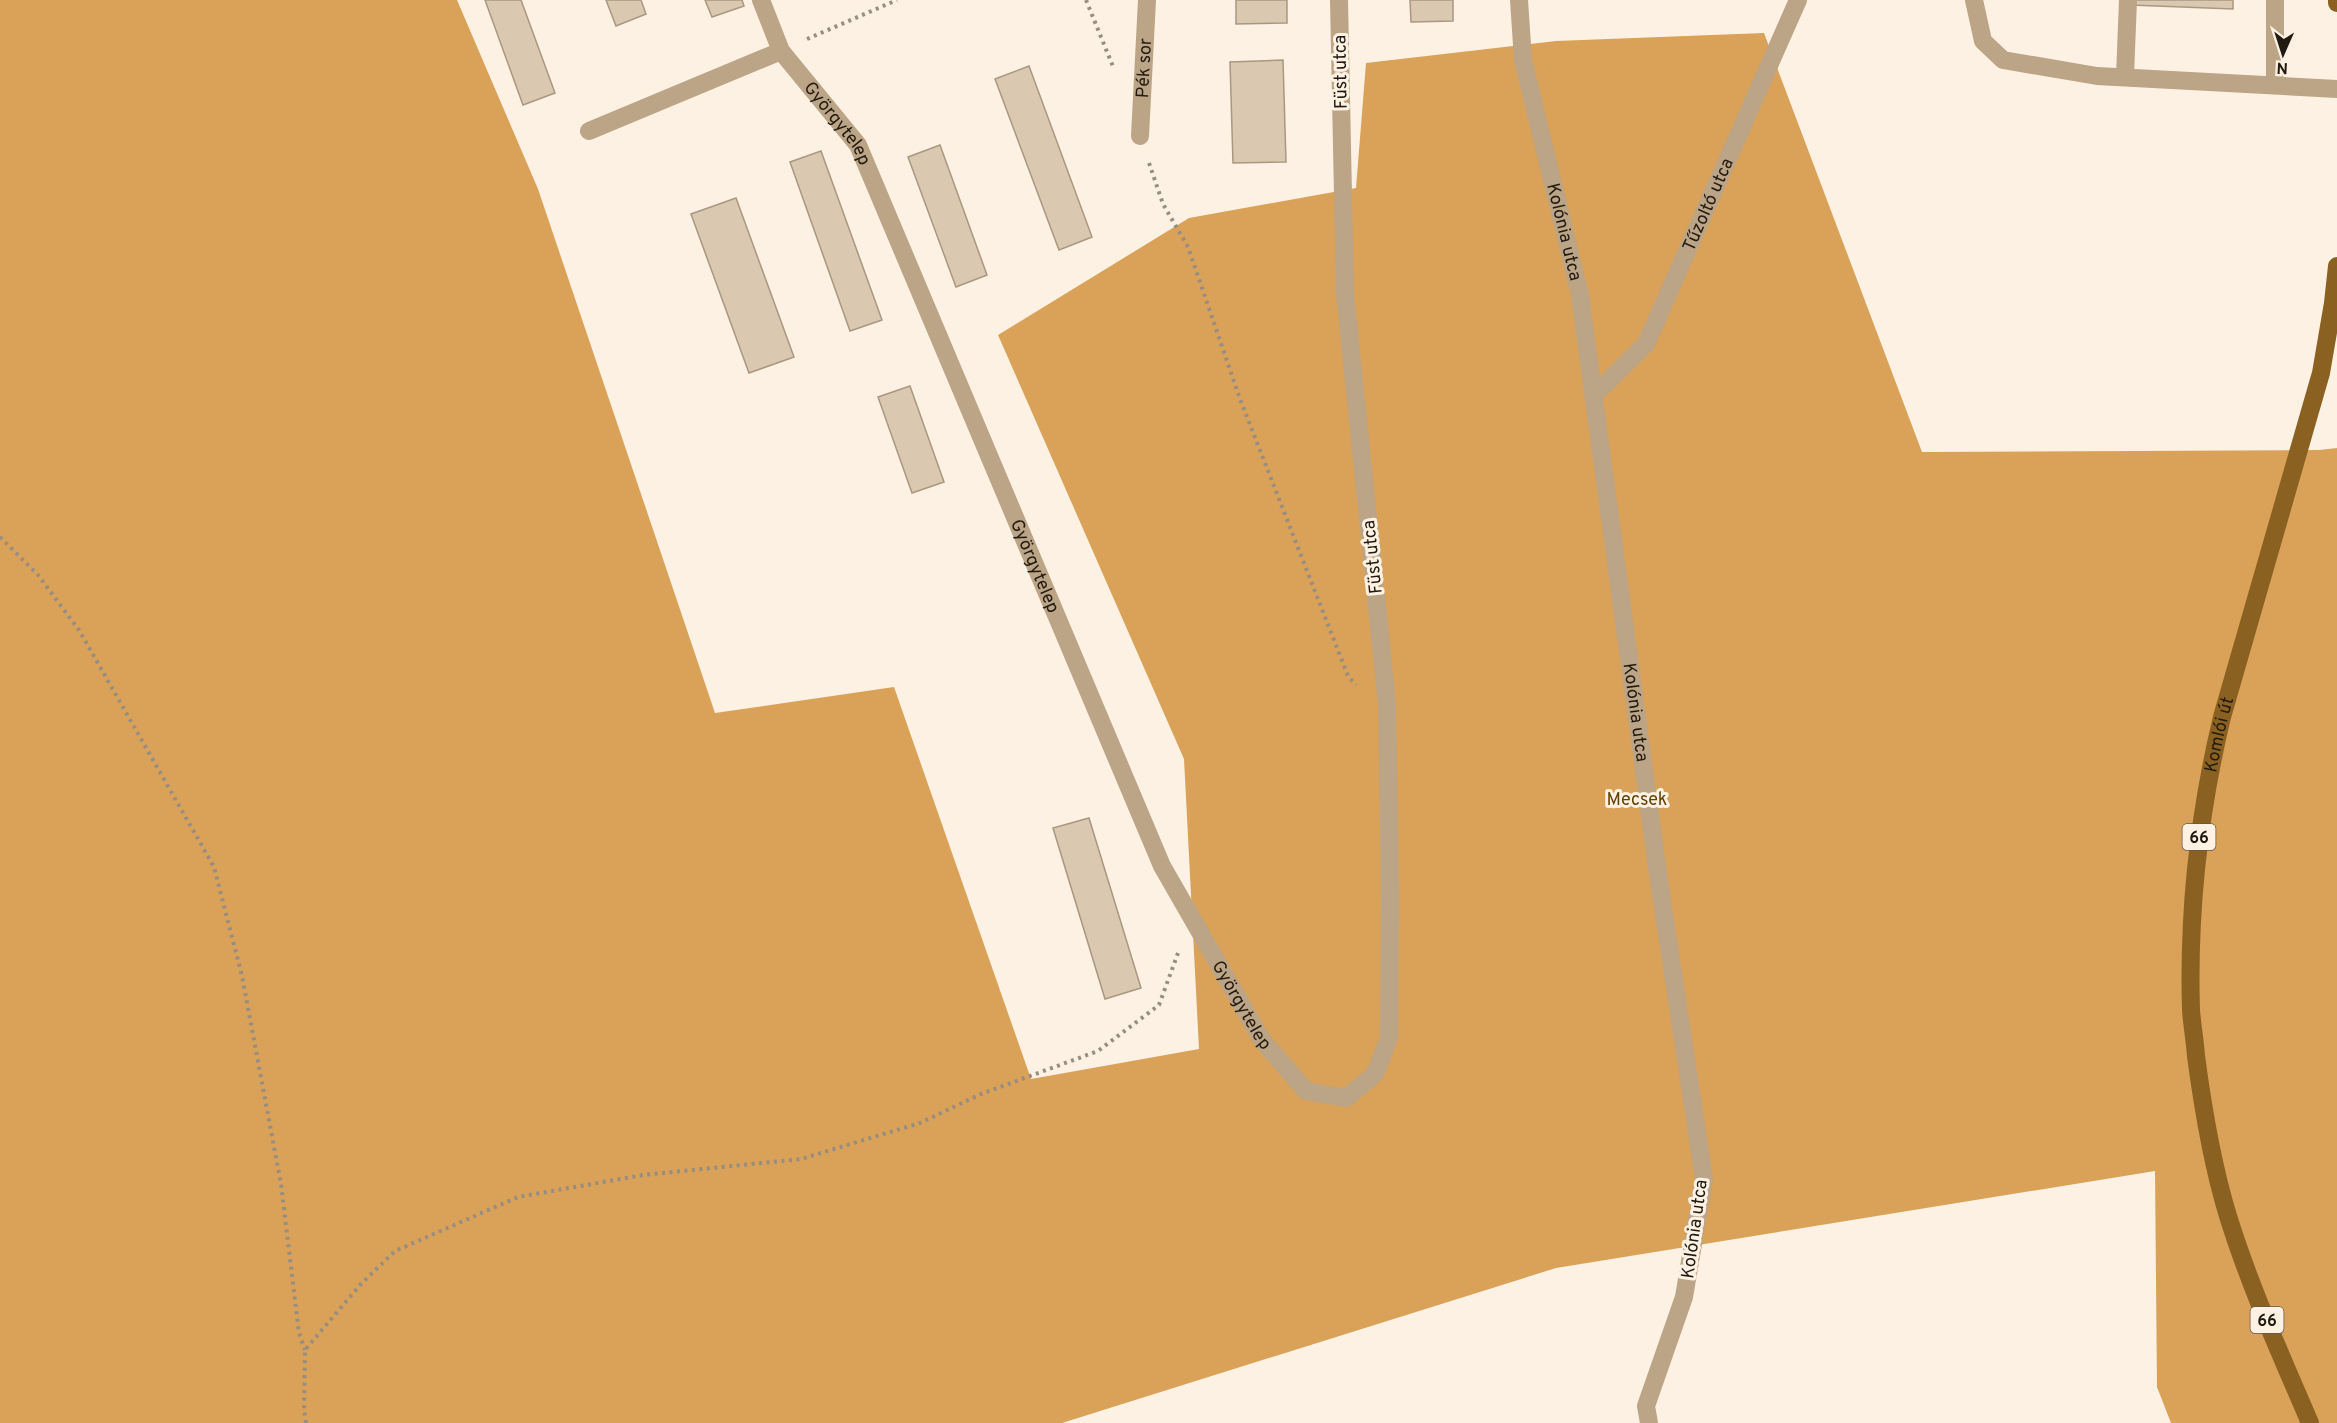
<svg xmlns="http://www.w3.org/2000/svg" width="2337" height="1423" viewBox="0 0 2337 1423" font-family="Overpass,sans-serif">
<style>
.forest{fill:#d9a258}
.building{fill:#dbc8b0;stroke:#a99780;stroke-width:1.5}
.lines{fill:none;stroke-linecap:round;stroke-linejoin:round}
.path{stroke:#978d81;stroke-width:4;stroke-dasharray:3 4.5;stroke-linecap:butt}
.service{stroke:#bca486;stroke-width:18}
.minor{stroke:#bca486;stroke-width:18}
.primary{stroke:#8b6122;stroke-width:18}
.labels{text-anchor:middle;stroke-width:6;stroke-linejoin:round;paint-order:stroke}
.shield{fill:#fdf1e3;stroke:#635a50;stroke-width:1.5}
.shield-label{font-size:16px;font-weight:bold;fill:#211a11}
.street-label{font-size:18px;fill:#211a11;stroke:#fdf1e3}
.park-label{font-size:18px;fill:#633f00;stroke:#fdf1e3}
</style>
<rect width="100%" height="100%" fill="#fdf1e3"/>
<path class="forest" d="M0,0H457L538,189L715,713L894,687L1031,1079L1199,1049L1184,759L998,335L1189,218L1356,188L1366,63L1556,41L1764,33L1922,452L2319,450L2337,448V1423H2171L2157,1387L2155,1171L1556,1268L1062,1423H0Z"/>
<g class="building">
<path d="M485,0H521L555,93L523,105Z"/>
<path d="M606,0H641L646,14L616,26Z"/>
<path d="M705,0H742L744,6L712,17Z"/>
<path d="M1236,0H1287V23L1236,24Z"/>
<path d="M1410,0H1453V21L1411,22Z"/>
<path d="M2131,0H2233V9L2131,5Z"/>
<path d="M1283,60L1286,162L1233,163L1230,62Z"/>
<path d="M1029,66L1092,237L1059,250L995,79Z"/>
<path d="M940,145L987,275L956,287L908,157Z"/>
<path d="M821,151L882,320L850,331L790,162Z"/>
<path d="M736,198L794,357L749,373L691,214Z"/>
<path d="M910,386L944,482L912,493L878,397Z"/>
<path d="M1089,818L1141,988L1105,999L1053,828Z"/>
</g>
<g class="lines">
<g class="path">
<path d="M1086,0L1114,69"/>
<path d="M807,39L897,0"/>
<path d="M1149,163L1163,204L1188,247L1240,399L1348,676L1356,685"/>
<path d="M0,537L38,575L79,630L214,867L242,976L281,1184L299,1333L305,1350"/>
<path d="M306,1423L304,1409L305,1350L360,1285L395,1251L518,1197L643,1175L801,1159L920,1123L981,1094L1098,1051L1159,1005L1178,953"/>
</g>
<g class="service">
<path d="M1974,0L1983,41L2003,60L2097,76L2337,89"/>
<path d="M2125,76L2128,0"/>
<path d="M2275,84V0"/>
</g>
<g class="minor">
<path id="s1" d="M761,0L781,51L858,145L1162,866L1262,1040L1306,1091L1346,1098L1375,1074L1389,1038L1390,896L1387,704L1345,293L1339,0"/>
<path id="s2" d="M1519,0L1523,60L1580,295L1658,874L1704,1179L1684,1297L1646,1406L1649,1423"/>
<path d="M589,131L781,51"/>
<path id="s3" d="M1140,136L1147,0"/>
<path id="s4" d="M1595,394L1646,344L1798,0"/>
</g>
<g class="primary">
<path d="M2337,0V3"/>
<path id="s5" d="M2310,1423C2281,1355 2250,1287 2228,1216C2212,1164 2203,1109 2196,1056C2195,1041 2192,1025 2191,1010C2188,912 2199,813 2222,717L2321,373L2333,303L2337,266"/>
</g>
</g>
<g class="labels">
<g class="shield">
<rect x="2182.5" y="824" width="33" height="26" rx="4.5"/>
<rect x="2250.5" y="1307" width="33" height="26" rx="4.5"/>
</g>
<g class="shield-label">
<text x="2199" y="843">66</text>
<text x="2267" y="1326">66</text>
</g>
<g class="street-label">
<text dy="6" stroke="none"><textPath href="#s3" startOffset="68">Pék sor</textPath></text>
<text transform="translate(1340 72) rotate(-91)" y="6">Füst utca</text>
<text dy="6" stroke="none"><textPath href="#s1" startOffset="147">Györgytelep</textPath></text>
<text dy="6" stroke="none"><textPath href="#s4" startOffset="224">Tűzoltó utca</textPath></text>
<text dy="6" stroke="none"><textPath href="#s2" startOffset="237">Kolónia utca</textPath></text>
<text transform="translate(1372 557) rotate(-96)" y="6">Füst utca</text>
<text dy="6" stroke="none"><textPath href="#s1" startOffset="633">Györgytelep</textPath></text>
<text dy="6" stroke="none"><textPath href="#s2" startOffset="723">Kolónia utca</textPath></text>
<text dy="6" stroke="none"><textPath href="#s5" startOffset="710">Komlói út</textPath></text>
<text dy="6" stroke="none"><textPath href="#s1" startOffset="1119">Györgytelep</textPath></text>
<text transform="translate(1694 1229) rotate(-82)" y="6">Kolónia utca</text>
</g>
<g class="park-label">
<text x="1637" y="805">Mecsek</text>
</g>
</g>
<g transform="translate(2283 54) rotate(183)" stroke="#fdf1e3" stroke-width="4.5" paint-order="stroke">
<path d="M0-4.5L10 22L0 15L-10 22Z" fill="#211a11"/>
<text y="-9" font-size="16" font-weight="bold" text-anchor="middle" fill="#211a11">N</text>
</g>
</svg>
